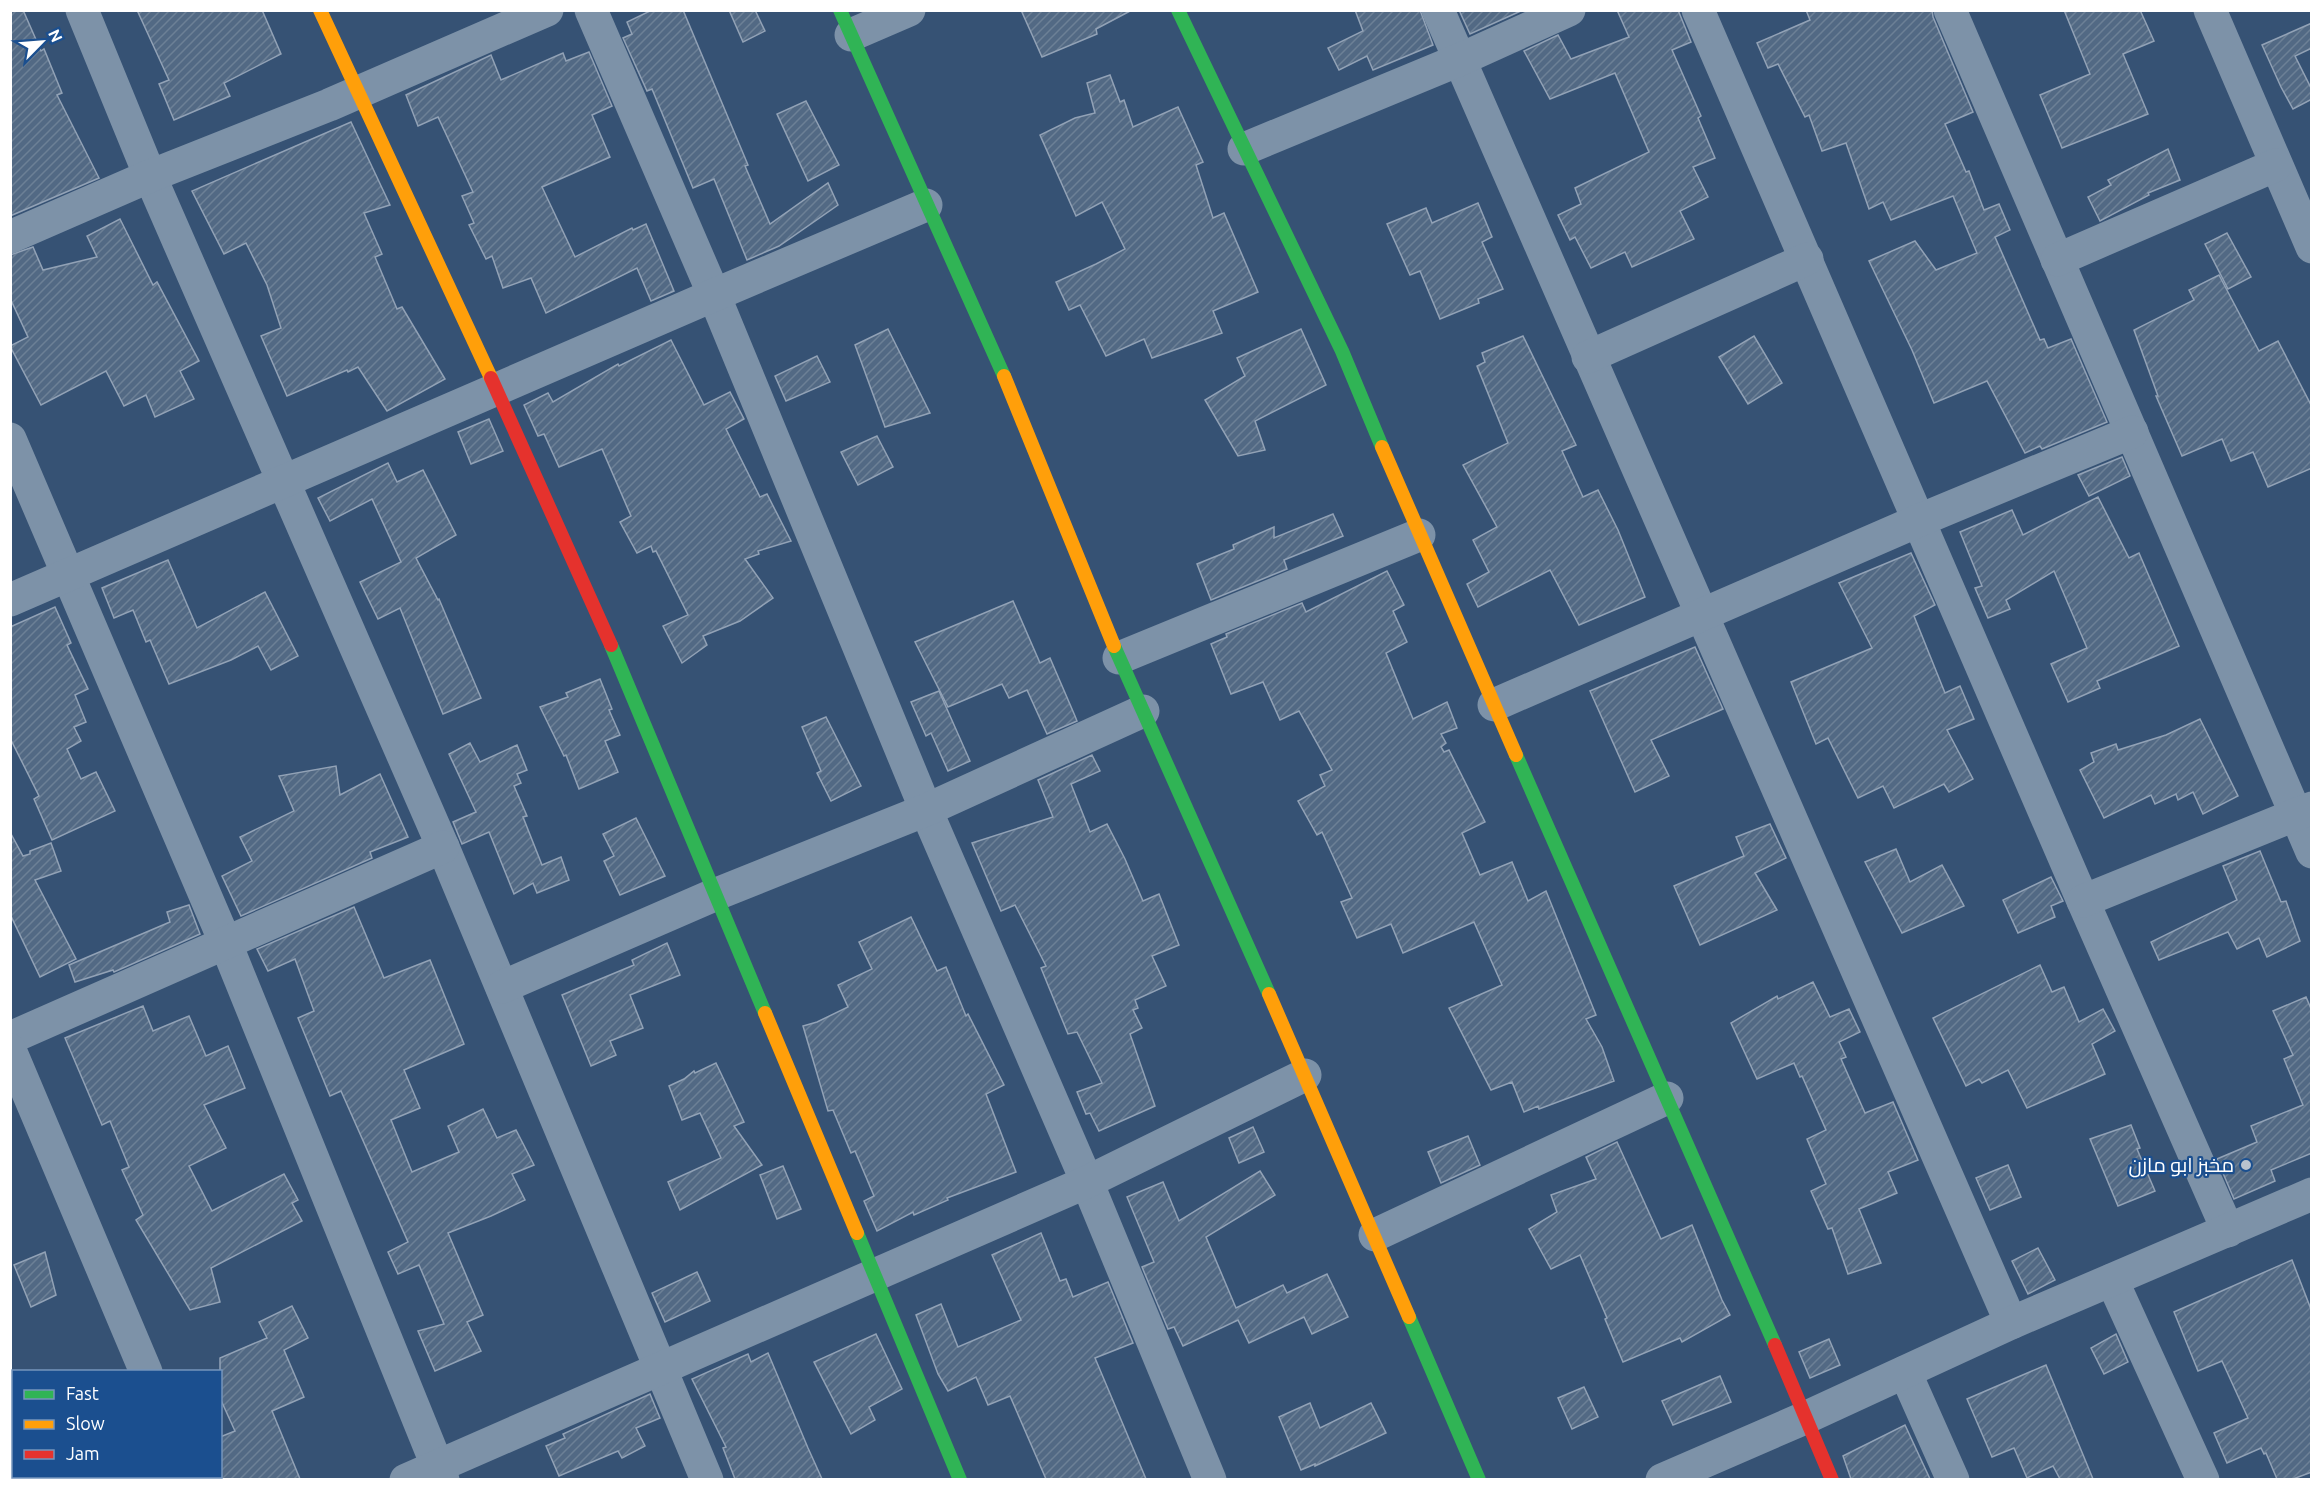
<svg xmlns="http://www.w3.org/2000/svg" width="2322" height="1490" viewBox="0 0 2322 1490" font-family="Ubuntu,Cairo,sans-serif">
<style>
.building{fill:url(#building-hatch);stroke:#92a2b6;stroke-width:1.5}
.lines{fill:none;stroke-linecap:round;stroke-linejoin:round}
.street{stroke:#7d92a8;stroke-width:33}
.fast{stroke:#30b455;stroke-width:14}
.slow{stroke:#ff9f0a;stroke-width:14}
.jam{stroke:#e5322d;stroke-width:14}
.poi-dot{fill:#b9c2ce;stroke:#1b4f8f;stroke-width:2}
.labels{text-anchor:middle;stroke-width:4.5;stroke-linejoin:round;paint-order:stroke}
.poi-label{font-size:20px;fill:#fff;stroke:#1b4f8f;text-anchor:end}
</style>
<defs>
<pattern id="building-hatch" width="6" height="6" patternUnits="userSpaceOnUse" patternTransform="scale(1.5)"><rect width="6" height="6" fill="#526984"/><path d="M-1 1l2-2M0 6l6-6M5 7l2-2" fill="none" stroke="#6c8096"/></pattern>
</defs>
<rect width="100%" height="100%" fill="#365274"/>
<g class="building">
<path d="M10,10H23L41,51L44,49L62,93L57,95L99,178L10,216Z"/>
<path d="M137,10H262L281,54L224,83L230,96L174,120L159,84L169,80Z"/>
<path d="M652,10H683L748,165L745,166L770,224L828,183L838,205L779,246L747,260L714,179L693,188L652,89L647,91L623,38L632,34L627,22Z"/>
<path d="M729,10H755L765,31L743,42Z"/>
<path d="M1021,10H1132L1096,29L1097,34L1042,57Z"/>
<path d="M1355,10H1420L1433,45L1373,70L1367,56L1339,70L1328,48L1363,31Z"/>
<path d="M1459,10H1523L1470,34Z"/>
<path d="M1617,10H1678L1691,42L1672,50L1701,116L1698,118L1715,158L1693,167L1708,197L1680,211L1694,239L1632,267L1625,252L1591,268L1575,237L1570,240L1558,215L1581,204L1575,188L1649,152L1615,73L1550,99L1524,51L1558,35L1571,59L1629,37Z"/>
<path d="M1806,10H1932L1933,17L1973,112L1945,124L1966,172L1969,171L1984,210L1999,204L2010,230L1995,237L2040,340L2044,339L2048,348L2071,339L2107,422L2042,449L2040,446L2025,453L1987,381L1934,403L1912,350L1869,261L1915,241L1936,270L1977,253L1953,196L1891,220L1883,202L1869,209L1846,143L1822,151L1809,115L1805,117L1778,64L1768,68L1757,43L1810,20Z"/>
<path d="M2064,10H2140L2154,41L2123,54L2148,114L2062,148L2040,95L2090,74Z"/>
<path d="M2312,23V48L2295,56L2312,90V99L2293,109L2281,87L2262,45Z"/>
<path d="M589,52L612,106L592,115L610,157L542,187L575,257L632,228L633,230L646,224L674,291L651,301L637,268L546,313L531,278L503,288L492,256L486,259L469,225L474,223L462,196L473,192L438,117L418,126L406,95L491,55L501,80L563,53L566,61Z"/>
<path d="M1110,75L1120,102L1124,100L1133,127L1178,107L1203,162L1196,165L1213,218L1224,213L1258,292L1213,311L1222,333L1152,358L1144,339L1106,356L1080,305L1069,310L1056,282L1096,264L1125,249L1102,202L1076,216L1040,135L1075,118L1095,113L1087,83Z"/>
<path d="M806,101L839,165L808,181L777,114Z"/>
<path d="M351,122L390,205L364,213L382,254L375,257L397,309L402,307L445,379L387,411L358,367L348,372L347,370L287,396L261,336L281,328L267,285L246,243L224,254L192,191Z"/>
<path d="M2168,149L2180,180L2148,193L2149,195L2100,221L2088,197L2111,185L2108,180Z"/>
<path d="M1478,203L1492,237L1482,242L1503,289L1478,299L1479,303L1440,319L1420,271L1410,275L1387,224L1426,208L1432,223Z"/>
<path d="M120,219L153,285L157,282L199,361L180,371L194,399L155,417L146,395L124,406L106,371L41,405L10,346L28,337L10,298V255L33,247L43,270L97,257L87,236Z"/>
<path d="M2227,233L2251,277L2228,289L2205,244Z"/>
<path d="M2219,275L2259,351L2278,341L2312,407V468L2268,487L2253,452L2231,461L2222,439L2182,456L2156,396H2158L2134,330L2194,300L2189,290Z"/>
<path d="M888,329L930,413L885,427L855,345Z"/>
<path d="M1301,329L1326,385L1255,421L1265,450L1238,456L1205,400L1245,376L1237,358Z"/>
<path d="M1523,336L1576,445L1562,451L1583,497L1598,490L1618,530L1645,597L1579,625L1550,570L1478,607L1467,584L1489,572L1473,540L1497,527L1463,465L1508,443L1477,366L1485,362L1482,353Z"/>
<path d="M1754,336L1782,383L1748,404L1719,357Z"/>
<path d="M671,340L704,405L730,392L744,419L726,429L760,497L767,494L791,541L758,551L759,554L745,559L773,598L740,621L703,636L707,645L682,663L663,626L688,615L656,551L653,552L651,546L637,553L620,522L631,516L602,449L559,467L544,434L538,436L524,405L548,393L553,402L618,364L619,366Z"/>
<path d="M817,356L830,382L786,401L775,376Z"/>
<path d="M489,419L503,451L471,464L458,432Z"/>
<path d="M877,436L893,467L858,485L841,452Z"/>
<path d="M2122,457L2130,476L2089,496L2078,475Z"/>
<path d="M388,463L397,482L423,470L456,535L416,558L438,600L439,599L481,698L443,714L400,608L378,619L360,582L401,562L372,499L330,521L318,498Z"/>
<path d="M2098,497L2129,558L2139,553L2179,646L2097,681L2100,688L2068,702L2051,664L2087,648L2054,571L2006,600L2010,609L1988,618L1975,588L1982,586L1960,532L2012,510L2023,535Z"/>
<path d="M1333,514L1343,536L1284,560L1287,569L1211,600L1197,564L1234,549L1233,545L1274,527V538Z"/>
<path d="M1911,553L1935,605L1914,616L1945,693L1960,686L1974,719L1947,730L1973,779L1949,792L1944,784L1894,808L1883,786L1858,798L1828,738L1816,744L1791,682L1872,648L1839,583Z"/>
<path d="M168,560L197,628L265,592L298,656L271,670L258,646L231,660L169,684L150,640L146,642L133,610L114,618L102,588Z"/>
<path d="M1387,571L1404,605L1393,611L1407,642L1386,653L1413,719L1447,702L1457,728L1441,734L1446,743L1441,747L1444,752L1449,750L1485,822L1462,833L1480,875L1512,862L1528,901L1546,891L1596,1015L1586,1019L1602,1047L1614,1081L1539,1109L1538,1106L1524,1112L1512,1082L1491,1090L1449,1008L1502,985L1474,922L1403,953L1391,924L1357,938L1341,902L1352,898L1322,832L1317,835L1298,801L1325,786L1320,775L1332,770L1299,711L1280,720L1263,682L1231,694L1211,644L1227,637L1226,634L1302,603L1306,612Z"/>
<path d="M1013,601L1040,663L1050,658L1075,716L1077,721L1047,734L1027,690L1009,698L1002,684L948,707L915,642Z"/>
<path d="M55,607L71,643L67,645L88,689L75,695L86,722L74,727L81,741L67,749L81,779L96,772L115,811L52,840L34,799L39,796L10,738V627Z"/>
<path d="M1695,647L1723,709L1651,740L1669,776L1635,792L1590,691Z"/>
<path d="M600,679L612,709L609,710L620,735L605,741L618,772L579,789L566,755L564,756L540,707L568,697L566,693Z"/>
<path d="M939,691L970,761L948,771L931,733L926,736L911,702Z"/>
<path d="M826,717L861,786L831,801L817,773L821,771L802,727Z"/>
<path d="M2200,719L2238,796L2203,814L2193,792L2178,800L2176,794L2155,804L2151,795L2104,818L2080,770L2094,762L2091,753L2116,744L2118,750L2166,735Z"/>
<path d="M470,743L480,762L517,745L527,770L517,774L521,783L514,786L527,816L523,817L542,865L561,857L569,880L537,893L533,883L514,894L489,832L462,844L453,822L476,812L449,754Z"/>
<path d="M1092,755L1100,771L1071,784L1090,832L1107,824L1125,859L1143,901L1159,894L1179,945L1152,956L1166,986L1135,1000L1138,1008L1133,1010L1142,1028L1130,1034L1155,1106L1099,1131L1090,1113L1086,1114L1077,1092L1102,1083L1077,1032L1068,1034L1041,968L1046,966L1015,905L1001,911L972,843L1053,817L1038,780Z"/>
<path d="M336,766L340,795L380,774L408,837L370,852L372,858L241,916L222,876L252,861L240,837L294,811L279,776Z"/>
<path d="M636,818L665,876L620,895L604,861L614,856L603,834Z"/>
<path d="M1770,824L1786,858L1755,873L1777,910L1700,945L1674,886L1744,856L1736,837Z"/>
<path d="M10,832L23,856L30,854V851L51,843L61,871L35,880L76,959L40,977L10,914Z"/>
<path d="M1896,849L1910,882L1942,865L1964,906L1902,933L1865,862Z"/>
<path d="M2260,851L2281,902L2286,901L2300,941L2267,957L2259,938L2237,949L2228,932L2159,960L2151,942L2237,900L2223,866Z"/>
<path d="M2051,877L2063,901L2051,906L2055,917L2018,933L2003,900Z"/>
<path d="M189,905L200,934L114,972L113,970L75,982L69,965L170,922L167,912Z"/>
<path d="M354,907L384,978L430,960L464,1044L404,1070L420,1108L391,1120L412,1172L459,1152L448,1126L483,1109L497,1138L516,1130L534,1165L512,1174L525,1200L491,1216L448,1233L483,1315L467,1322L481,1351L435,1371L418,1331L444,1324L419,1265L398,1274L388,1252L408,1242L341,1091L330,1096L298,1018L314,1011L295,959L268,971L257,949Z"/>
<path d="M911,917L937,971L946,967L966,1016L968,1014L1004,1085L986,1094L1016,1172L947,1198L948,1200L914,1215L913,1212L877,1231L864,1201L874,1196L855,1151L851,1153L833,1110L828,1111L803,1026L817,1022L848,1007L838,985L872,969L859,942Z"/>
<path d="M667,943L680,975L630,995L643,1028L610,1041L616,1055L591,1066L562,995L634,965L632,960Z"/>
<path d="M2040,965L2052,992L2064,987L2079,1022L2103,1009L2115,1031L2092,1044L2105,1074L2027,1108L2008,1070L1982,1083L1979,1079L1966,1086L1933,1018Z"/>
<path d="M1813,982L1830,1017L1849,1009L1860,1032L1839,1042L1846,1057L1841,1059L1865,1113L1893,1102L1918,1160L1888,1172L1897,1193L1859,1209L1881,1263L1848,1274L1832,1228L1828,1229L1811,1191L1826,1184L1807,1139L1826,1130L1802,1076L1800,1077L1794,1063L1757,1079L1731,1023L1777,996L1778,999Z"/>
<path d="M2306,997L2312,1011V1153L2271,1170L2275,1181L2234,1199L2217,1159L2257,1142L2251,1126L2303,1105L2284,1059L2293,1055L2273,1011Z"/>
<path d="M143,1006L153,1031L189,1016L206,1056L228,1046L245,1088L204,1105L226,1148L189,1166L212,1211L284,1174L298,1200L292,1203L302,1221L211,1268L220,1302L190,1310L136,1220L143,1215L122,1170L129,1167L110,1121L102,1125L65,1038Z"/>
<path d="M716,1063L744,1122L734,1126L762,1165L680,1210L668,1182L721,1158L700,1113L682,1120L669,1086L684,1079L694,1071L695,1073Z"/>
<path d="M2131,1125L2140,1148L2137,1149L2155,1191L2118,1206L2090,1139Z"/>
<path d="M1253,1127L1264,1152L1239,1163L1229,1138Z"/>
<path d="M1468,1136L1480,1165L1441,1183L1428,1152Z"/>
<path d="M1617,1142L1661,1239L1692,1225L1722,1300L1730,1315L1682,1342L1680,1338L1623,1362L1605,1319L1607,1318L1580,1255L1551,1269L1529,1229L1557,1212L1551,1195L1596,1179L1586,1157Z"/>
<path d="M2008,1165L2021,1197L1990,1210L1976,1178Z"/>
<path d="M783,1166L801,1209L777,1219L760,1175Z"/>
<path d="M1260,1171L1275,1195L1206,1237L1236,1308L1283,1285L1287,1293L1327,1274L1348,1317L1312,1334L1304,1317L1249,1343L1238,1320L1183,1346L1174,1327L1168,1329L1142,1267L1154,1262L1127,1197L1163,1182L1179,1221Z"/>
<path d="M1041,1233L1060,1281L1066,1279L1073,1297L1108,1282L1133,1343L1095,1358L1146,1479H1046L1010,1396L988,1405L976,1377L948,1391L938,1374L916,1315L941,1304L958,1347L1021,1320L992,1255Z"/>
<path d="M2038,1248L2055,1280L2028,1294L2012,1261Z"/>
<path d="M45,1252L56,1295L31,1307L14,1265Z"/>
<path d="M2292,1260L2312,1312V1472L2293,1479H2277L2266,1453L2264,1454L2261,1448L2227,1463L2214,1433L2248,1418L2222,1361L2198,1371L2174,1312Z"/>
<path d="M697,1272L710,1301L665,1322L652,1293Z"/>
<path d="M292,1306L308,1338L284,1350L304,1397L272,1411L300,1479H220V1437L235,1431L220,1398V1358L267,1338L259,1322Z"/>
<path d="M876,1334L902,1389L869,1407L875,1420L851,1434L814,1362Z"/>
<path d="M2116,1334L2128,1362L2104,1374L2091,1348Z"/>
<path d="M1829,1339L1840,1365L1810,1378L1799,1352Z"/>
<path d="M768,1353L808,1448L822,1479H735L723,1448L726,1447L692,1379L748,1354L751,1362Z"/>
<path d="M2046,1365L2093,1479H2060L2053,1466L2027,1478L2014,1448L1992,1457L1967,1399Z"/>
<path d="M1720,1376L1731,1402L1673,1425L1662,1401Z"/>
<path d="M1584,1387L1598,1417L1572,1429L1558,1398Z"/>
<path d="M650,1394L660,1418L636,1428L645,1446L622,1458L618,1451L559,1476L546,1446L565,1438L563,1434Z"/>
<path d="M1310,1403L1320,1428L1371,1403L1386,1433L1315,1466V1464L1301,1470L1279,1417Z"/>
<path d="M1905,1425L1930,1479H1851L1843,1456Z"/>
</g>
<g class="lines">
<g class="street">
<path d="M82,10L150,176L443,847L707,1480"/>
<path d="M591,10L714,295L926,810L1087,1182L1210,1480"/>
<path d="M1438,10L2011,1323"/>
<path d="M1698,10L2083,901L2228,1231"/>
<path d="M1950,10L2312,852"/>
<path d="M2210,10L2312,247"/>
<path d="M851,35L909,10"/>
<path d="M1244,149L1459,60L1569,10"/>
<path d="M10,237L150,176L329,105L547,10"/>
<path d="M2057,260L2276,165"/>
<path d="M1588,357L1807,259"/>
<path d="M10,439L226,944L443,1480"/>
<path d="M10,600L714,295L926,205"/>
<path d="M1119,658L1419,535"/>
<path d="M1494,705L1920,520L2132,432"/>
<path d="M2083,901L2312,808"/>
<path d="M502,987L714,895L926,810L1143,711"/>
<path d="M10,1038L443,847"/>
<path d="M10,1050L146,1372"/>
<path d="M1375,1235L1667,1098"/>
<path d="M2112,1280L2203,1480"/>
<path d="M1905,1372L1953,1480"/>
<path d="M190,1476L191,1480"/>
<path d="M406,1480L1087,1182L1305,1075"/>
<path d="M1662,1480L1807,1417L2011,1323L2312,1194"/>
</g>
<g class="fast">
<path d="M840,10L1004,376"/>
<path d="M1178,10L1342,351L1382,447"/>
<path d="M611,645L765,1013"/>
<path d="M1114,646L1269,994"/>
<path d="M1516,755L1775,1345"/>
<path d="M857,1233L960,1480"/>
<path d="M1409,1317L1479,1480"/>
</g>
<g class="slow">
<path d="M320,10L491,378"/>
<path d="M1004,376L1114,646"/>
<path d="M1382,447L1516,755"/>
<path d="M1269,994L1409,1317"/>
<path d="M765,1013L857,1233"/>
</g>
<g class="jam">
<path d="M491,378L611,645"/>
<path d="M1775,1345L1832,1480"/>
</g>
</g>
<circle class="poi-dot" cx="2246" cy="1165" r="6"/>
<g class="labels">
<g class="poi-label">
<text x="2234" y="1172">مخبز ابو مازن</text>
</g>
</g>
<rect width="2322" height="1490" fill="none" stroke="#ffffff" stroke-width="24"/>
<rect x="12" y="1370" width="210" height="108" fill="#1b4f8f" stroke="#7695bc" stroke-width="1.5"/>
<rect x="24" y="1390" width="30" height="9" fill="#30b455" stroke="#7695bc" stroke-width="1.5"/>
<text x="66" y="1400" font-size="18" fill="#ffffff">Fast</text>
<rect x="24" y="1420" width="30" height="9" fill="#ff9f0a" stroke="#7695bc" stroke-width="1.5"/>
<text x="66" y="1430" font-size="18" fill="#ffffff">Slow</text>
<rect x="24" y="1450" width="30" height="9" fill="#e5322d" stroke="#7695bc" stroke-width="1.5"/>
<text x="66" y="1460" font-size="18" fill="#ffffff">Jam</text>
<g transform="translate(42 42) rotate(65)" stroke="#1b4f8f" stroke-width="4.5" paint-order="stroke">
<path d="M0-4.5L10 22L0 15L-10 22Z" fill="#ffffff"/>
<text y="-9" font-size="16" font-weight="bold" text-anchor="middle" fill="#ffffff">N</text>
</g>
</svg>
